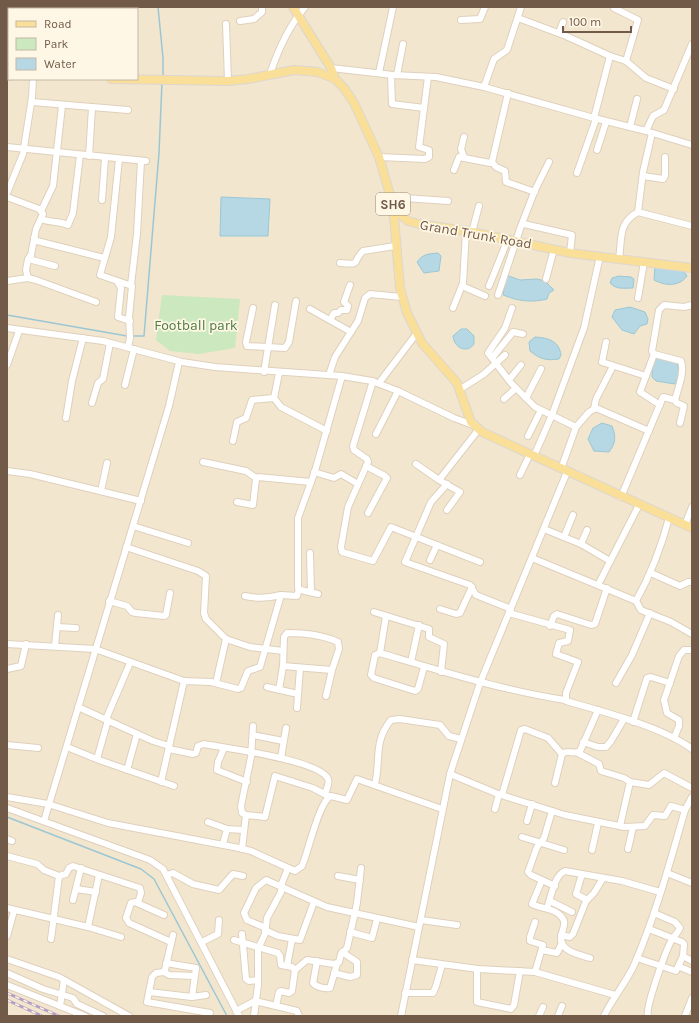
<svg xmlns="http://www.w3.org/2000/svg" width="699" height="1023" viewBox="0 0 699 1023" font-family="Karla,sans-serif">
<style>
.residential{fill:#f3e6ce;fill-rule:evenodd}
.green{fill:#cbe8bf}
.water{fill:#b5d8e4;stroke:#9bc7d5}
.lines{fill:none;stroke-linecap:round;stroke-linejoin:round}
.stream{stroke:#9bc7d5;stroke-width:1.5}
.minor-casing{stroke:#dfd0bc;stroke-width:8}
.major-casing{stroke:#ddd7d3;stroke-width:10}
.minor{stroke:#fff;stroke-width:6}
.major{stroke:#f9df98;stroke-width:8}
.rail-casing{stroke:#b69fc3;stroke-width:3}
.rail{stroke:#fff7e5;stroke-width:1.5;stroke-dasharray:4.5;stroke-linecap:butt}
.labels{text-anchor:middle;stroke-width:3.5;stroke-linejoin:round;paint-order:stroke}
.shield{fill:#fff7e5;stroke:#9c8977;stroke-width:1}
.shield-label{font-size:13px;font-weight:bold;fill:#715a48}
.street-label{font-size:14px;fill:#715a48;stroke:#fff7e5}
.park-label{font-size:14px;fill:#4e7c43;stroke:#fff7e5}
</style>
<rect width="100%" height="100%" fill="#fbf3df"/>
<path class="residential" d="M7,7H692V1016H7ZM9,9H137V79H9Z"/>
<path class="green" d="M162,295L240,299L235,348L199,354L170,351L156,340Z"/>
<g class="water">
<path d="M221,197L270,199L268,236H220Z"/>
<path d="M438,253L441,256L439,271L424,273L417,262C423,254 427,254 438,253Z"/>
<path d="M655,266L683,270L687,276C679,287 665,286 654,280Z"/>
<path d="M506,275L520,280L537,279L545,281L554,290L549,293L547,299C531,303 518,301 503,295Z"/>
<path d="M619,276L631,277L634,279L633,288C625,288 616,290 610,283L612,278Z"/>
<path d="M630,307L645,312L648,319L647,324L640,326L634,334L622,330L612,317L615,310Z"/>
<path d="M461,329H467L474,336V344C467,354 454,348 453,336Z"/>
<path d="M535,337C549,338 559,341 561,355L559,359C546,361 540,359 530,351L529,342Z"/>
<path d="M657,356L676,360C680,366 679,378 675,384L656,381L652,377L653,359Z"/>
<path d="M602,423L612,426C616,436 616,443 609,452L594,451L588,439L593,428Z"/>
</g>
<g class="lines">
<g class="stream">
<path d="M158,7L163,58V76"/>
<path d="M7,315L127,336"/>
<path d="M131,336H144L159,153L162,82"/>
<path d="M7,817L141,869L154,879L227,1016"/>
</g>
<defs>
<g id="minor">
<path d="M521,7L507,50L494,59L484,87L594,118L646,131L692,145"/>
<path d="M614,8L638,20L626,61"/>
<path d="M518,18L566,36L610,56L626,61L646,78L674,89"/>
<path d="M461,20L480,19L485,7"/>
<path d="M240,21L254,19L262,12V7"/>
<path d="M226,24L228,81"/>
<path d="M559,33L563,22"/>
<path d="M331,68L393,75L436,77L484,87"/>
<path d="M379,73L393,7"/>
<path d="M270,74C278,50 289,26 305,7"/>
<path d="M391,75L392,104L424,108"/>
<path d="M397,75L403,44"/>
<path d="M32,102L128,110"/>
<path d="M594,118L610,56"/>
<path d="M630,127L637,99"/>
<path d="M646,131L653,116L664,110L692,44"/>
<path d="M464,137L461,149L464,157"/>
<path d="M7,147L146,161"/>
<path d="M597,150L606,122"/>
<path d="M89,156L92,108"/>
<path d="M379,157L425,159L429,157V150L419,147L428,77"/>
<path d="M119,159L111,237L100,275L132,286L129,317L130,338L128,347"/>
<path d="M492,162L496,167L505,171L506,182L535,192"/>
<path d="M454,170L459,157L490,163L492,162L508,93"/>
<path d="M577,173L596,119"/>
<path d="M643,176L663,179L665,176V157"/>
<path d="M7,193L23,154L32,97L33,79"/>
<path d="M7,197L39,209L43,214L36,229L31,255L28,259L26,270L28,278"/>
<path d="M390,197L448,201"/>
<path d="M102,200L105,158"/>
<path d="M41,211L53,186L62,106"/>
<path d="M638,212L643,172L652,133"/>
<path d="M41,219C51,223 60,221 68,225L73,213L80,155"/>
<path d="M524,224L572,235L570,253"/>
<path d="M472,232L479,206"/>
<path d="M34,238L37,241L104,258"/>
<path d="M30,257L32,260L55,266"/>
<path d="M619,259C622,238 618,223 638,212L692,226"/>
<path d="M340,263C363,265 351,263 363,251L395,246"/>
<path d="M546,279L554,249"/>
<path d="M7,281L28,278L36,280L96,302"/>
<path d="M117,281L121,288L118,317L130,321"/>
<path d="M131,285L137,234L141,161"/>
<path d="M462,286L485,296"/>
<path d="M489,286L508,239"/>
<path d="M498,295L521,226L535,190L549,162"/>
<path d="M638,298L644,262"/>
<path d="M253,308L246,342L247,346L285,348L289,342L296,301"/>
<path d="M453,308L463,283L466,231"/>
<path d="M512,308L505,328L488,353L511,383L535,407L576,427L561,469"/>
<path d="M310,309L351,332"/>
<path d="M330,320L334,313H338L341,310H347L348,306L344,302L350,285"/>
<path d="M7,328L103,341L182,362L215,367L342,376L372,381L398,391L454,418L473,425"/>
<path d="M606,342L602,362L646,376"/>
<path d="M654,354L640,392L660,405"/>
<path d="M492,358L513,332L523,334"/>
<path d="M7,365L19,331"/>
<path d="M264,372L275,305"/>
<path d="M329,375L335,357L358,321L365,298L370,294L402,297"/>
<path d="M509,380L521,365"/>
<path d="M373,381L353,446L354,450L367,459L368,462L348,507L341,547L342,552L373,561L391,527L480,562"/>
<path d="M379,383L417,333"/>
<path d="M125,385L134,349"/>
<path d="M459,390L484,374L505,355"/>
<path d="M274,398L281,407L327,431"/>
<path d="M526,398L541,369"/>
<path d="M504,399L516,388"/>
<path d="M675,400L677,403L684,406L680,423"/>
<path d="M92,403L98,383L103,379L110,343"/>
<path d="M594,409L596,399L613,366"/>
<path d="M66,418L72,381L83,338"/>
<path d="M576,427L589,412L596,408L649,431"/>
<path d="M376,434L398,391"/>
<path d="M528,436L541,410"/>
<path d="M233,441L237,422L246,418L252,400L274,398L279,373"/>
<path d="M534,456L552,415L584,328L600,256"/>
<path d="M203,462L246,471L256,478"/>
<path d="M416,464L439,480L460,492L447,510"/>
<path d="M366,466L385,476L387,478L368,513"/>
<path d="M7,471L30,474L141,501"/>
<path d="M314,472L334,478L341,474L358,484"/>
<path d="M520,475L530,454"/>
<path d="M439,480L479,429"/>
<path d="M447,484L431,502L405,562L470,585L476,595L511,609"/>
<path d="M101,491L107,463"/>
<path d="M621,497L663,397L675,400C678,388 685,372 681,361L654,354L652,351L659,310L664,305L684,307L692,305"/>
<path d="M237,502L253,505L256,479L258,477L311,482"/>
<path d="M685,525L692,507"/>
<path d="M133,526L188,543"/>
<path d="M544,529L581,544L610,561"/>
<path d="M564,537L573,515"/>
<path d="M581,544L587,530"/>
<path d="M126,547L198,571L206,576L204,613L206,619L226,639L250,647L283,651"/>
<path d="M310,553L311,592"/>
<path d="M532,558L636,601L641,610L671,622L692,634"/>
<path d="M430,560L437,545"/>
<path d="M651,573L680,586L688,582H692"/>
<path d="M598,585L639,505"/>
<path d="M318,594L301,590L298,588V518L315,471L342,376"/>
<path d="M245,596C258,599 269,598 281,595"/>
<path d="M109,601L127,606L132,612L136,613L164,616L166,615L170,593"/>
<path d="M636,601C651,574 661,548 669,518"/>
<path d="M440,609L456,614L460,613L472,587"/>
<path d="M374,612L429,629V637L444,644L441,672"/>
<path d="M509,613L570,630L568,641L559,643L556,654L578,662L566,693V701C601,711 663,727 692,749"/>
<path d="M550,626L554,616L557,614L591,625L595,624L607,588"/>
<path d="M57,627L76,628"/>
<path d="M7,644L95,649L184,681"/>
<path d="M55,646L58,615"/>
<path d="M380,653L386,616"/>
<path d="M411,662L419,625"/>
<path d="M424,667L418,689L415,691L374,678L371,675L375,655L380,653C441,671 501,690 565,700"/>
<path d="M7,669L21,666L26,644"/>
<path d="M216,683L226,639"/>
<path d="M616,683L632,655L650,613"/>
<path d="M267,687L298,694"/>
<path d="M279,690L283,666"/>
<path d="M326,696L332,670L283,666L284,637L287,633C304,633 323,635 338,642L339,649L332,670"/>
<path d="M78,707L153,741L169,746"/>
<path d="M297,708L300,668"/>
<path d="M106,719L130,663"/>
<path d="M633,722L647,678L651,677L670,683"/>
<path d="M253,726L251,757L241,806L242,813L246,815L265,817L275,776L313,788L328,796"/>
<path d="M253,735L283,741"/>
<path d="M674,738L679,726V720L667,713L664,700L679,656L684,650H692"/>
<path d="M583,742L598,747H606L611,741L624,719"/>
<path d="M7,745L38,748"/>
<path d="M67,747L99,760L174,786"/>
<path d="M224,748L218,762L217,770L247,782"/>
<path d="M169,749L193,754L196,753L198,746L204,744C225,748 320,760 328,779C330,783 326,790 325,794"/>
<path d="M578,753L599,764L601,771L624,778L630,782L620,826"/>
<path d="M281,758L286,728"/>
<path d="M97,759L108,720"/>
<path d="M127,770L137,734"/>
<path d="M450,774L498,794L565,815L624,827L645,826L653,815L665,816L671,806L685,810"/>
<path d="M161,782L184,681L211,682L238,689L241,688L248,671L260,667L281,595L297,596L299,589"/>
<path d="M630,782L649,785L664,773L692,788"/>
<path d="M555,783L562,754C567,749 574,755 580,751L598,710"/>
<path d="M375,784C381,760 373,742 391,720L400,719L440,725L449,736L461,739"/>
<path d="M502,795L521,730L525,729L548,738L562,754"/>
<path d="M7,797L48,804L108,823L239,848L251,851L295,871L302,866C308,853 319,801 331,796L347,800L357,779L442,809"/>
<path d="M7,808L150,860L163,869L239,1016"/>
<path d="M495,809L499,794"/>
<path d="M552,811L544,838L537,847L528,872L531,875L555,886"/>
<path d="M44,821L169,406L179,362"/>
<path d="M527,821L532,804"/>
<path d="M208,822L227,829L244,830"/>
<path d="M522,837L564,850"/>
<path d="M7,839L12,841"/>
<path d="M223,844L227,829"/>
<path d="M242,849L246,815"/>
<path d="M628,849L633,827"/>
<path d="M592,850L598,823"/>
<path d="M7,856L37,864L44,870L59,876L51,939"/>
<path d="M667,873L692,883"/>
<path d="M582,874L576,894L587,900"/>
<path d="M167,875L173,873L193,884L219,890L233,874L243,876"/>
<path d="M59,876L66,874L69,868L73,866L140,888L141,893L138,903"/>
<path d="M338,876L360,880"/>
<path d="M542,880L532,904C541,909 559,908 564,921C565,924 563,929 562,933C556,950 577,954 590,958"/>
<path d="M76,889L96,892"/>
<path d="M73,900L81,868"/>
<path d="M550,901L572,912"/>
<path d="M7,908L88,927L121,937"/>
<path d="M547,908C551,898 554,875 565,871L622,881L660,892"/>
<path d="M164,915L135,902L131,903L126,918L129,923L171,942"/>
<path d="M421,920L457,925"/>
<path d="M88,927L99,875"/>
<path d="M266,928L247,920L244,913L256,888L266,880L327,907L419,927"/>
<path d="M649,929L682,942L684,944L683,956L692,961"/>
<path d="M265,930L278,936L300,940L314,902"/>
<path d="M350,932L372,938L377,919"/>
<path d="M242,934L246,979L249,981L258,980"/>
<path d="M173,935L165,970L164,972L156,973L152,977L147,1002L210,1013"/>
<path d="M561,935L570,937L573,934L586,901L594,893L603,878"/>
<path d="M7,936L14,911"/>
<path d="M234,940L278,953L280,956L281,965L292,967L295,970L292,991L289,993L281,991L279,992L276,1006"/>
<path d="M202,942L218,934L219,920"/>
<path d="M542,950L557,953L562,943"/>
<path d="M637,958L676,971L683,956"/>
<path d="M7,959L59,977L129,1016"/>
<path d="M412,960L478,969L535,972L615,995"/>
<path d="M317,961L313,983C316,987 325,989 330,988L337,964"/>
<path d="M166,963L196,968L192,997"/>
<path d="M287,966L292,939"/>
<path d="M680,967L692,972"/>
<path d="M477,969V1002L511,1009L514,1005L520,971"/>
<path d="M295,970L307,960L334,964L339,962L341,954L347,948L357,903L361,868"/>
<path d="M164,972L169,975L194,976"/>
<path d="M535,972L543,945L530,941V937L535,922"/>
<path d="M7,973L43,989L73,998L77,1004L103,1016"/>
<path d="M334,973L350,977L357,975V962L342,952"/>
<path d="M7,985L85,1016"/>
<path d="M149,992L192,997L206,995"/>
<path d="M405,993H433L436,986L442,965"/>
<path d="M60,1006L64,980"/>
<path d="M236,1011L255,1001L297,1011L299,1016"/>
<path d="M254,1016L258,985V949L265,934L267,918L281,892L282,883L288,868"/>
<path d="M401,1016L450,774L480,683L567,472"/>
<path d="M539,1016L543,1007"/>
<path d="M558,1016L562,1006"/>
<path d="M604,1016C613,997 627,982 635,963C656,914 670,862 685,810L692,797"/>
<path d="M648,1016C645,1008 667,946 673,938C676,934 678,932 680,928L675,922L654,913"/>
<path d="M685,1016L692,998"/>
</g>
<g id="major">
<path d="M293,7L331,68L335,79"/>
<path d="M7,76H9"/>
<path d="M111,79L228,81L248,79L294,70L318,72L335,79L344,88L354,103L379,157L393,205L399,213L408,221L419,224L472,232L570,253L692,268"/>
<path d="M393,205L400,288L407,313L422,343L457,383L471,422L482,432L692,528"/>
</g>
</defs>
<use href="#minor" class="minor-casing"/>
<use href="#major" class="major-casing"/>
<use href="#minor" class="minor"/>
<use href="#major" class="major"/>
<defs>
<g id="rail">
<path d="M7,993L59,1016"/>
<path d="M7,1000L42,1016"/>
</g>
</defs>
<use href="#rail" class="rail-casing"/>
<use href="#rail" class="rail"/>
</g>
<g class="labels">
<rect class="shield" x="376" y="193" width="34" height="22" rx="3"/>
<g class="shield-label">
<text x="393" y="209">SH6</text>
</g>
<g class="street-label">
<text transform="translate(476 234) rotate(10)" y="5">Grand Trunk Road</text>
</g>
<g class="park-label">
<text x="196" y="330">Football park</text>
</g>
</g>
<rect width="699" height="1023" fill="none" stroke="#715a48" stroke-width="16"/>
<rect x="8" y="8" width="130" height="72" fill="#fff7e5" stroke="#c6b8a6"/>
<rect x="16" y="21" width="20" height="6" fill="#f9df98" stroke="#c6b8a6"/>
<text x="44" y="28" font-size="12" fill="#715a48">Road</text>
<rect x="16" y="38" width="20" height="12" fill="#cbe8bf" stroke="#c6b8a6"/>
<text x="44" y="48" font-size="12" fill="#715a48">Park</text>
<rect x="16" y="58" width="20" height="12" fill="#b5d8e4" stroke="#c6b8a6"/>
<text x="44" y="68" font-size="12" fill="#715a48">Water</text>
<path d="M563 26v6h68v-6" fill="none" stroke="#715a48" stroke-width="2"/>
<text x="569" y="26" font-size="12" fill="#715a48" stroke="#fff7e5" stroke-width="3" paint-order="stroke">100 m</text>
</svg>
